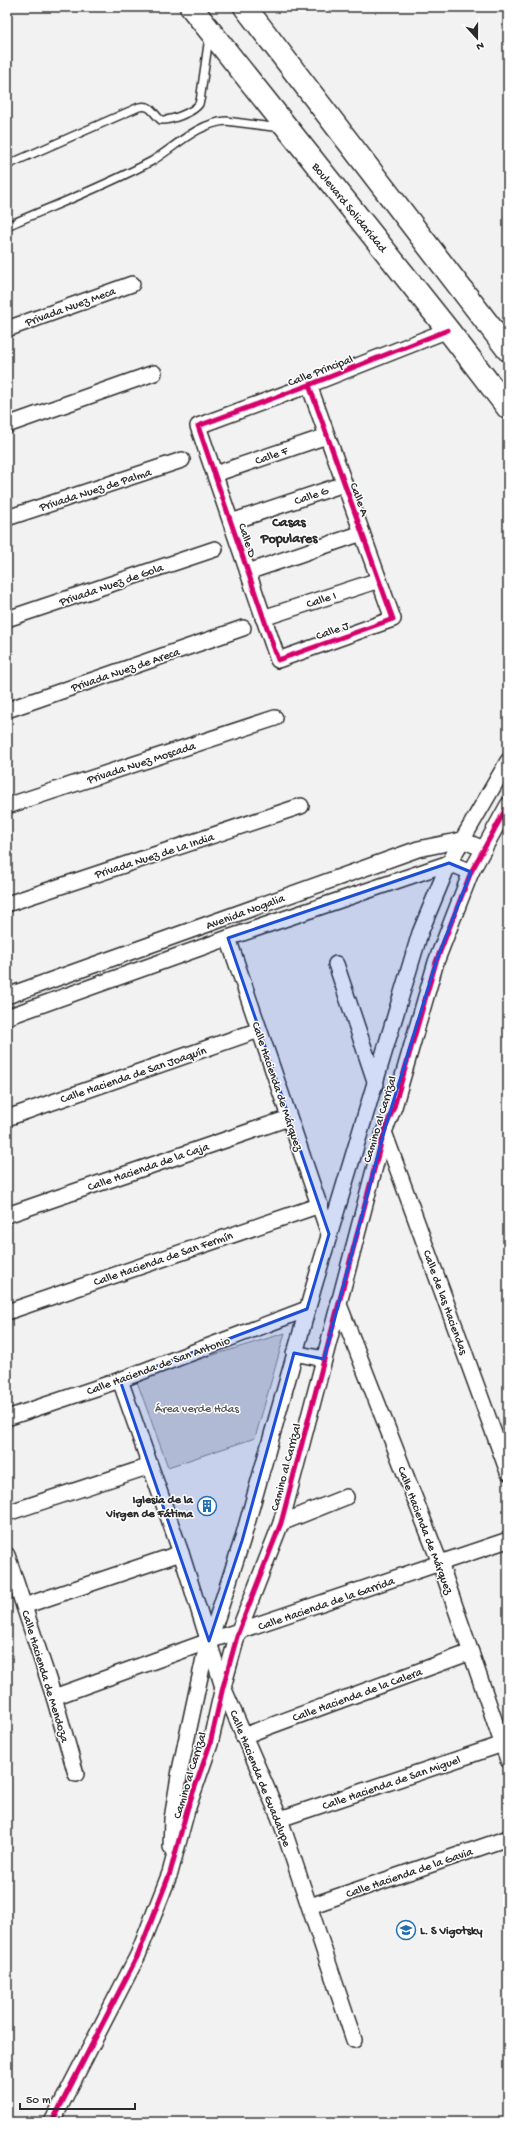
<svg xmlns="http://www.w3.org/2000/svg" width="515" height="2129" viewBox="0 0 515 2129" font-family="'Gochi Hand',sans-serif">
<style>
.green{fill:#d5d5d5;stroke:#808080}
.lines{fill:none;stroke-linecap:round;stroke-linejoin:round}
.lane-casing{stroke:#2b2b2b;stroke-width:10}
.street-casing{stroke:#2b2b2b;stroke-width:18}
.highway-casing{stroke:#2b2b2b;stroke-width:25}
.lane{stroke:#fff;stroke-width:7}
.street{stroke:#fff;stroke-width:15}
.highway{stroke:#fff;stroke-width:22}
.cycleway-casing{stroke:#fff;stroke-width:8}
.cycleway{stroke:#d6006c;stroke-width:5}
.marked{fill:#1d4ed8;fill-opacity:0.2;stroke:#1d4ed8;stroke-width:3;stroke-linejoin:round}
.labels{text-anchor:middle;stroke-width:3;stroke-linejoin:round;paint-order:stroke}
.street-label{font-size:12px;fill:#2b2b2b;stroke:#fff}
.park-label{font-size:12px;fill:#565656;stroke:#fff}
.poi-label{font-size:12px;font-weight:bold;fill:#2b2b2b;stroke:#fff;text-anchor:end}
.quarter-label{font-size:14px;font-weight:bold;fill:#2b2b2b;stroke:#fff}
</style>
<rect width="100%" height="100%" fill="#f2f2f2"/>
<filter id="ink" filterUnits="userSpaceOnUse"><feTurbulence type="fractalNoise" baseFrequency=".025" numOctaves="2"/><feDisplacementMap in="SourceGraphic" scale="8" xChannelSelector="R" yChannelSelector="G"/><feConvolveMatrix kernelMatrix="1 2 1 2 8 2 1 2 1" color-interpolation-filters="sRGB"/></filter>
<g filter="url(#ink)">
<path class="green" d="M285,1333L255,1438L168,1467L136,1379Z"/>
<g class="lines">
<defs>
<g id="lane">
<path d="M7,165L139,107C152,104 152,113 161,120C170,121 194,112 199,104C200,101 201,97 201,94L209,37"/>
<path d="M7,226C55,205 106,186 152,161C175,147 198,123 226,121L281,128"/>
</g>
<g id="street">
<path d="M7,329L132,284"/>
<path d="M309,385L393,619L278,660L198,426L309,385L448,330"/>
<path d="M7,425L154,373"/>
<path d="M215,474L327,436"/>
<path d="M7,518L182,460"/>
<path d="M231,522L344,484"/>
<path d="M248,572L362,533"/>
<path d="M263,618L379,580"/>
<path d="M7,619L215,549"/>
<path d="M7,710L243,628"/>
<path d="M7,806L275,718"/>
<path d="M7,904L301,806"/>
<path d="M228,938L329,1234"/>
<path d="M336,964L376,1084"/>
<path d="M7,996L418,849L462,840L484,849"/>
<path d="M7,1017L228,938L449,863L471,872"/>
<path d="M7,1118L259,1030"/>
<path d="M384,1132L508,1472"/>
<path d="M7,1215L289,1118"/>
<path d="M338,1302L440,1563L508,1760"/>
<path d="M7,1312L320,1205"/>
<path d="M294,1353L324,1359"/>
<path d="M120,1380L181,1553L223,1687L280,1819L354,2040"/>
<path d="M7,1418L120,1380L307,1309"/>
<path d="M7,1513L150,1466"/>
<path d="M281,1523L346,1497"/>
<path d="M7,1555L54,1697L76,1774"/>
<path d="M24,1606L181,1553"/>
<path d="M54,1697L209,1641L508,1540"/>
<path d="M243,1736L471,1652"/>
<path d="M280,1819L503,1744"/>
<path d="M171,1847L172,1819L180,1770L204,1658L242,1541L314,1286L420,933L449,863L508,761"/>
<path d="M310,1906L508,1838"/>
<path d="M52,2122L138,1955L170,1873L187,1810L210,1744L223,1687L238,1633L281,1523L384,1132L394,1107L436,962L471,872L508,805"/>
</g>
<g id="highway">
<path d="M191,7L448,330L508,408"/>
<path d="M245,7L508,350"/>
</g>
</defs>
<use href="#lane" class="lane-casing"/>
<use href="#street" class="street-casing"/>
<use href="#highway" class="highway-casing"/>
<use href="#lane" class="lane"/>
<use href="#street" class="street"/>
<use href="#highway" class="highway"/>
<defs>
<g id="cycleway">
<path d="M309,385L393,619L278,660L198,426L309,385L448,330"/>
<path d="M52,2122L138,1955L170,1873L187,1810L210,1744L223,1687L238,1633L281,1523L384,1132L394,1107L436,962L471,872L508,805"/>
</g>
</defs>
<use href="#cycleway" class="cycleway-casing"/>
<use href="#cycleway" class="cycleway"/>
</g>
</g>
<path class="marked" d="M449,863L471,872L436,962L384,1132L324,1359L294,1353L242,1541L209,1641L120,1380L307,1309L329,1234L228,938Z"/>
<defs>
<symbol id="building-ring" viewBox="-11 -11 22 22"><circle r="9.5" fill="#fff" stroke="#1f6fb2" stroke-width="1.5"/><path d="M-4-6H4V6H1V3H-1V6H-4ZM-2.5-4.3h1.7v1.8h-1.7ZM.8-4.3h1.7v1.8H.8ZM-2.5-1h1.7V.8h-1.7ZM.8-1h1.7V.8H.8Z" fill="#1f6fb2"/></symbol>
<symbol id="school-ring" viewBox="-11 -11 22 22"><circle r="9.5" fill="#fff" stroke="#1f6fb2" stroke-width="1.5"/><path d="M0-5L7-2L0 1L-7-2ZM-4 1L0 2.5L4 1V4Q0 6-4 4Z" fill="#1f6fb2"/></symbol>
</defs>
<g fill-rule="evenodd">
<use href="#building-ring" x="196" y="1495" width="22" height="22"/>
<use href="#school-ring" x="395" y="1919" width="22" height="22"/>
</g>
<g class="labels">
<g class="street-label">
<text transform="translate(350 207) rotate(51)" y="4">Boulevard Solidaridad</text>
<text transform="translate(70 306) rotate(-20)" y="4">Privada Nuez Meca</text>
<text transform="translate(320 370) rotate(-21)" y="4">Calle Principal</text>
<text transform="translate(271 455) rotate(-19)" y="4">Calle F</text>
<text transform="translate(95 489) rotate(-18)" y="4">Privada Nuez de Palma</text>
<text transform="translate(311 495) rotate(-19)" y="4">Calle G</text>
<text transform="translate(360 499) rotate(70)" y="4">Calle A</text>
<text transform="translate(248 540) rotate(72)" y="4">Calle D</text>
<text transform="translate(111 584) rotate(-19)" y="4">Privada Nuez de Gola</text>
<text transform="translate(321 599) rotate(-18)" y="4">Calle I</text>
<text transform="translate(332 630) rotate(-20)" y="4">Calle J</text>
<text transform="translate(125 669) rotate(-19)" y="4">Privada Nuez de Areca</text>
<text transform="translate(141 762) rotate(-18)" y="4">Privada Nuez Moscada</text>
<text transform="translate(154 855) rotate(-18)" y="4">Privada Nuez de La India</text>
<text transform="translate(245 911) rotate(-20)" y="4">Avenida Nogalia</text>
<text transform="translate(133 1074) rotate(-19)" y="4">Calle Hacienda de San Joaquín</text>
<text transform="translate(278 1086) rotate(71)" y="4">Calle Hacienda de Márquez</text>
<text transform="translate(379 1119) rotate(-73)" y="4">Camino al Carrizal</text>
<text transform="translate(148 1166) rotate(-19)" y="4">Calle Hacienda de la Caja</text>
<text transform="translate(163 1258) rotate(-19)" y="4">Calle Hacienda de San Fermín</text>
<text transform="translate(446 1302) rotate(70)" y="4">Calle de las Haciendas</text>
<text transform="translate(158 1365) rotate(-20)" y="4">Calle Hacienda de San Antonio</text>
<text transform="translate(285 1467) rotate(-75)" y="4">Camino al Carrizal</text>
<text transform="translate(426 1530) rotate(69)" y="4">Calle Hacienda de Márquez</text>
<text transform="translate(326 1603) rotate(-19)" y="4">Calle Hacienda de la Garrida</text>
<text transform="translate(46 1676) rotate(73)" y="4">Calle Hacienda de Mendoza</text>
<text transform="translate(357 1694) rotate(-20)" y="4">Calle Hacienda de la Calera</text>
<text transform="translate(189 1775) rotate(-73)" y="4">Camino al Carrizal</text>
<text transform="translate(261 1778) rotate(68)" y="4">Calle Hacienda de Guadalupe</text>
<text transform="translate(391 1782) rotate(-19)" y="4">Calle Hacienda de San Miguel</text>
<text transform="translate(409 1872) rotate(-19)" y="4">Calle Hacienda de la Gavia</text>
</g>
<g class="park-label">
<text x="197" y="1412">Área verde Hdas</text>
</g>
<g class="poi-label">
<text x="193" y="1503">Iglesia de la<tspan x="193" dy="14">Virgen de Fátima</tspan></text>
<text x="420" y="1934" text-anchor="start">L. S Vigotsky</text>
</g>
<g class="quarter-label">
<text x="289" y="526">Casas<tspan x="289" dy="16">Populares</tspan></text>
</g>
</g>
<rect width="515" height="2129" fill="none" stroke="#fff" stroke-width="24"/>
<rect x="12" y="12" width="491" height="2105" fill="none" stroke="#2b2b2b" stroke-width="1.5" filter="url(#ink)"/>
<g transform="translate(477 38) rotate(159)" stroke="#ffffff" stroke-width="3" paint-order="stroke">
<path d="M0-3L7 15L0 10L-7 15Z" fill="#2b2b2b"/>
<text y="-6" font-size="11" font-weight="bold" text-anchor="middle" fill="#2b2b2b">N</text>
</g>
<path d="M20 2103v6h115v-6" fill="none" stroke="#2b2b2b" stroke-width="2"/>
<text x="26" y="2103" font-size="12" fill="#2b2b2b" stroke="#ffffff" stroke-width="3" paint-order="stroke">50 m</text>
</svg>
